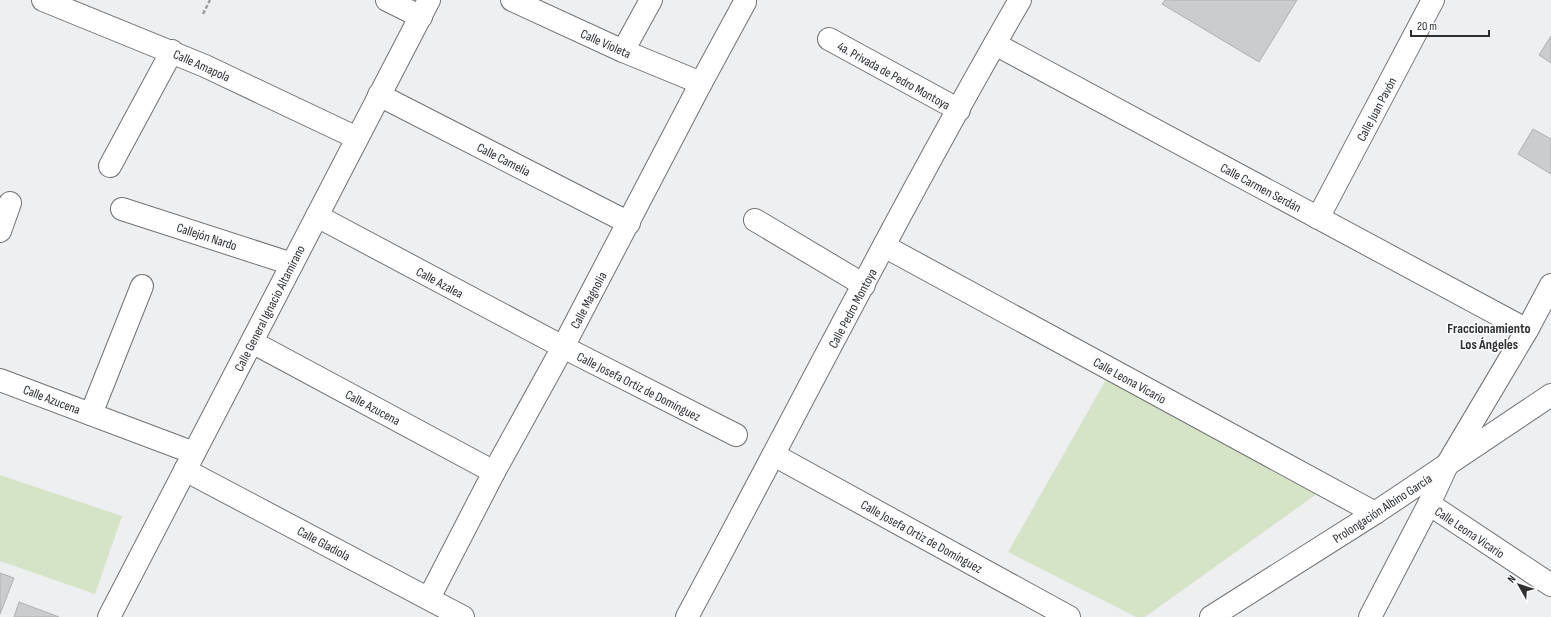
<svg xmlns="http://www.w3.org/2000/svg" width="1551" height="617" viewBox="0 0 1551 617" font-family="'Sofia Sans Condensed',sans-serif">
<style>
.green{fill:#d5e4c6}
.building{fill:#cbccce;stroke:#afb0b2}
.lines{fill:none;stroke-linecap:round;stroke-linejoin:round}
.minor-casing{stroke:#717274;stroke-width:24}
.path{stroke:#9d9ea0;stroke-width:2.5;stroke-dasharray:4 2;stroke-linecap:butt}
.minor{stroke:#fff;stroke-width:22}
.labels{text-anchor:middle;stroke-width:3.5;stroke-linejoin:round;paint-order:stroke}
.street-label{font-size:13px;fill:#2f2f30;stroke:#fbfcfe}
.neighbourhood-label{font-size:14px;font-weight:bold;fill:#2f2f30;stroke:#fbfcfe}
</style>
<rect width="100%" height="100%" fill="#edeff1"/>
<g class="green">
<path d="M1107,378L1318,493L1145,617H1136L1008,552Z"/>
<path d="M0,475L122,516L95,594L0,561Z"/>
</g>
<g class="building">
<path d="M1165,0H1297L1259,62L1162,4Z"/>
<path d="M1551,36V63L1539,55Z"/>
<path d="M1533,129L1551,139V174L1518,154Z"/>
<path d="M0,573L14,578L0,614Z"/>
<path d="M19,602L59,617H14Z"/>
</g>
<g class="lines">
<defs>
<g id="minor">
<path d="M43,0L205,66L357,138"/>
<path d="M387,0L421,17"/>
<path d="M512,0L623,51L701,83"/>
<path d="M829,39L959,110"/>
<path d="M995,44L1527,330"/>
<path d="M623,51L651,0"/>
<path d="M379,95L629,223"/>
<path d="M110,166L172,51"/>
<path d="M122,209L292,264"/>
<path d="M317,216L563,347L736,435"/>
<path d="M1318,218L1433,0"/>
<path d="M755,220L864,285"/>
<path d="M0,231L10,203"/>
<path d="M884,246L1375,513"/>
<path d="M252,342L494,472"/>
<path d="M0,380L194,453"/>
<path d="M91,414L142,286"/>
<path d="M774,455L1069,617"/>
<path d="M185,470L463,617"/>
<path d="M1429,504L1551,585"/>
<path d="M429,598L494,472L563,347L701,83L745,2V0"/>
<path d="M109,617L429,0"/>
<path d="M687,617C798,411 903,202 1020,0"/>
<path d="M1211,617L1375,513L1551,395"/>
<path d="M1370,617L1429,504L1448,463L1527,330L1551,285"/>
</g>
</defs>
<use href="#minor" class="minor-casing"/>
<path class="path" d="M203,14L210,0"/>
<use href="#minor" class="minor"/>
</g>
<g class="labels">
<g class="street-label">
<text transform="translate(606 43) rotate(24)" y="5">Calle Violeta</text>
<text transform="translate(202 65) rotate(24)" y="5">Calle Amapola</text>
<text transform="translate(894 75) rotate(29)" y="5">4a. Privada de Pedro Montoya</text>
<text transform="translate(1376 109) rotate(-62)" y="5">Calle Juan Pavón</text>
<text transform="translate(504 159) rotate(27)" y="5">Calle Camelia</text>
<text transform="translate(1261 187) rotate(28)" y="5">Calle Carmen Serdán</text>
<text transform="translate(207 236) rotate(18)" y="5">Callejón Nardo</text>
<text transform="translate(440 282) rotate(28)" y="5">Calle Azalea</text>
<text transform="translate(588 300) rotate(-62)" y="5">Calle Magnolia</text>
<text transform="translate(269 308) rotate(-63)" y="5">Calle General Ignacio Altamirano</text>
<text transform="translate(852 308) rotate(-62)" y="5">Calle Pedro Montoya</text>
<text transform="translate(1130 380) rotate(29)" y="5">Calle Leona Vicario</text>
<text transform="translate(639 386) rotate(27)" y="5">Calle Josefa Ortiz de Domínguez</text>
<text transform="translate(52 399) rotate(21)" y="5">Calle Azucena</text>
<text transform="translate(373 407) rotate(28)" y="5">Calle Azucena</text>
<text transform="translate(1382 508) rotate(-33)" y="5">Prolongación Albino García</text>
<text transform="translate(1470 532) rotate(34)" y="5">Calle Leona Vicario</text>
<text transform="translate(922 536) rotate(29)" y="5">Calle Josefa Ortiz de Domínguez</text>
<text transform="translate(324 543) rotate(28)" y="5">Calle Gladiola</text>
</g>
<g class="neighbourhood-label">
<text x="1489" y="333">Fraccionamiento<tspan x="1489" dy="16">Los Ángeles</tspan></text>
</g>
</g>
<g transform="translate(1519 585) rotate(309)" stroke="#fbfcfe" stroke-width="3" paint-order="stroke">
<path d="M0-3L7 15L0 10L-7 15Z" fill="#2f2f30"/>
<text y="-6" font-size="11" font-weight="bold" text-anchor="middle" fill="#2f2f30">N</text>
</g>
<path d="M1411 30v6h78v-6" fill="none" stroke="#2f2f30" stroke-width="2"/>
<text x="1417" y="30" font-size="12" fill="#2f2f30" stroke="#fbfcfe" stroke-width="3" paint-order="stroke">20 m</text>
</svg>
